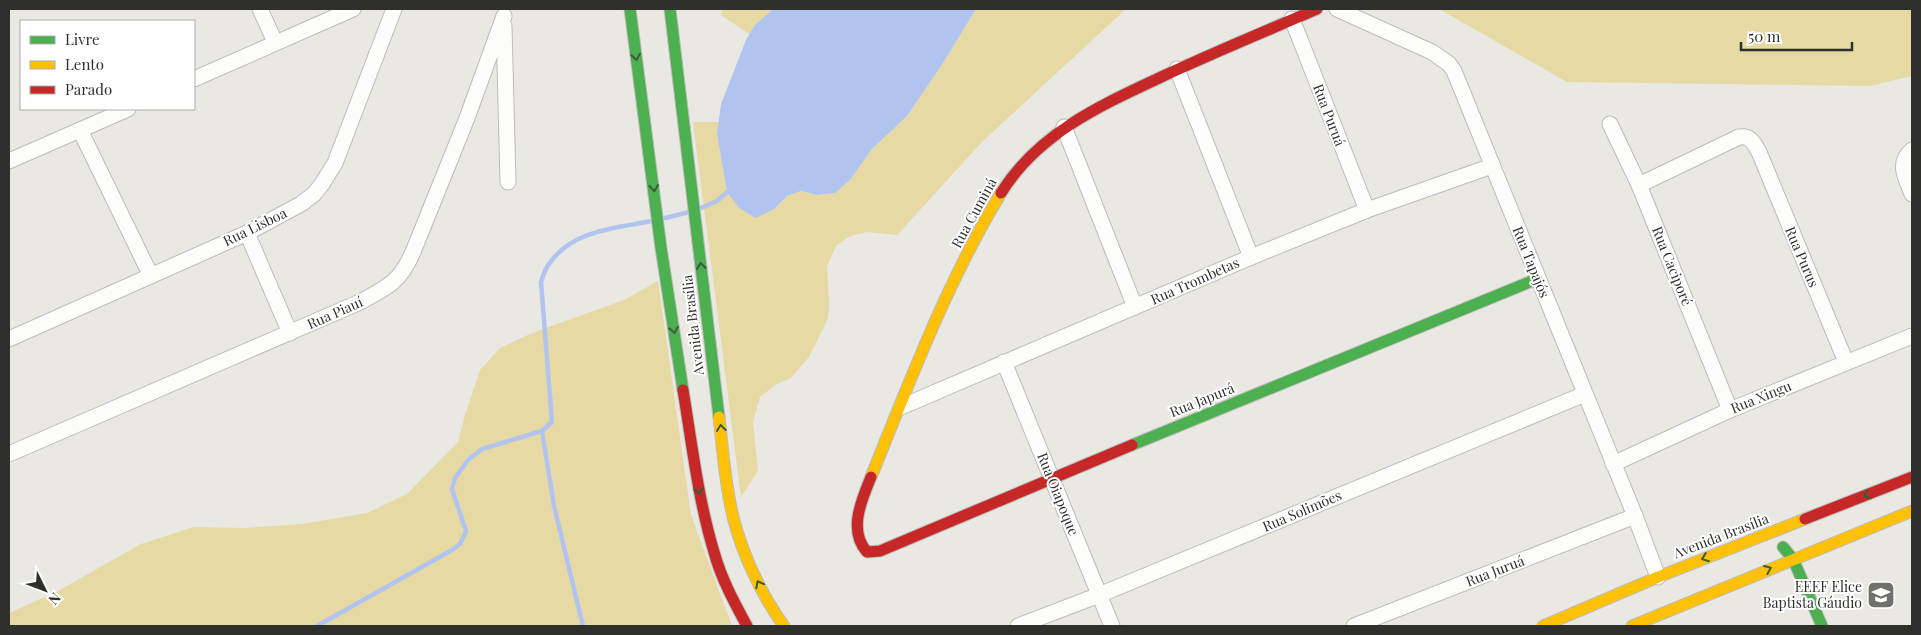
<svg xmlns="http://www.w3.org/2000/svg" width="1921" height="635" viewBox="0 0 1921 635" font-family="'Playfair Display',serif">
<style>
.green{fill:#e6d9a4}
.water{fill:#b1c4ef}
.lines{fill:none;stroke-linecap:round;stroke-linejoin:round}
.stream{stroke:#b1c4ef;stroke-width:4.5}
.street-casing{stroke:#bdbcb9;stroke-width:17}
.fast-casing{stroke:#bdbcb9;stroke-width:13}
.slow-casing{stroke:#bdbcb9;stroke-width:13}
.jam-casing{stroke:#bdbcb9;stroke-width:13}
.street{stroke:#fcfcfb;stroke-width:15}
.fast{stroke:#4caf50;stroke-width:11}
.slow{stroke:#ffc107;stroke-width:11}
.jam{stroke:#c62828;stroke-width:11}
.oneway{stroke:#395c39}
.labels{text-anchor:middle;stroke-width:4;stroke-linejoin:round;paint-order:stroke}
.street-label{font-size:14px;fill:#2f2f2c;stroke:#fff}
.poi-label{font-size:14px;fill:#2f2f2c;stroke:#fff;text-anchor:end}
</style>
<rect width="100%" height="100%" fill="#e9e8e3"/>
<g class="green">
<path d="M722,9H773L754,26L749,34L721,15Z"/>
<path d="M976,9H1126L982,142L897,235L867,232L850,236L836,246L827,266L829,303L828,318L809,357L791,378L775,385L760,397L753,422L758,471L741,497L693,122H719L717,134L727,192L774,209L787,196L801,191L817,195L835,193L850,180L872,149L907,116L943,63Z"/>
<path d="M1439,9H1912V76L1870,86L1567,82Z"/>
<path d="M658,281L691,515L732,626H9V613L56,592L141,544L194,527L244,528L303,524L367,513L407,494L458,442L465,415L480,370L500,348L532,333L624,300Z"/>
</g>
<path class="water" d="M773,9H976L943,63L907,116L872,149L850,180L835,193L817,195L801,191L787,196L774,209L756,218L739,208L727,192L717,134L721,104L746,40L754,26Z"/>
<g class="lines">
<g class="stream">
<path d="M701,208L717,201L732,188"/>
<path d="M665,218L689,212"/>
<path d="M542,431L554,506L583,626"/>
<path d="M317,626L452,550L460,544L466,531L452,489L455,478L468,460L482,449L542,431L552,422L541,282C543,276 545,269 549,264C572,230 616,228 652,221"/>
</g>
<defs>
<g id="street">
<path d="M260,9L275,42"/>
<path d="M1337,9L1432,52L1449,64L1454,71L1635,516L1658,577"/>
<path d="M1292,19L1367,210"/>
<path d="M504,26L508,182"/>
<path d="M1177,69L1251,257"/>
<path d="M194,79L353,9"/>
<path d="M1610,124L1639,185L1730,410"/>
<path d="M1064,127L1135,307"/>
<path d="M80,130L151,276"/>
<path d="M1912,150C1896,163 1906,178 1912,194"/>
<path d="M9,161L128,109"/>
<path d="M1639,185L1739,137C1750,135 1754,143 1759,152L1846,362"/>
<path d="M247,233L290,333"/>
<path d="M9,339L247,233L301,204L314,194L322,184L335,163L394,9"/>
<path d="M1004,362L1112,626"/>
<path d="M901,407L1251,257L1367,210L1492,166"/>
<path d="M9,454L360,302C388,287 400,282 413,252L467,118L504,16"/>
<path d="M1613,464L1730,410L1912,336"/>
<path d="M1018,626L1099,595L1585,394"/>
<path d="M1354,626L1635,516"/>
</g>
<g id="fast">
<path d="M630,9L661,248L683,390"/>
<path d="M670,9L719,417"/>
<path d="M1132,445L1537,279"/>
<path d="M1783,547L1793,559L1822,626"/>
</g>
<g id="slow">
<path d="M719,417C722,443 724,470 729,497C736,541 758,590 784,626"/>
<path d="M871,477C909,383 948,280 1001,193"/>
<path d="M1543,626L1658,577L1805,519"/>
<path d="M1632,626L1912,511"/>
</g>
<g id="jam">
<path d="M1001,193C1037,135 1097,107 1157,79C1210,54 1264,32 1317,9"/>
<path d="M683,390C692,444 698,499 714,552C721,578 734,602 747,626"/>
<path d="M871,477C861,501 848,531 867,552L880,551L1132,445"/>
<path d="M1805,519L1912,477"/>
</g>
</defs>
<use href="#street" class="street-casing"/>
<use href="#fast" class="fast-casing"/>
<use href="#slow" class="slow-casing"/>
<use href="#jam" class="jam-casing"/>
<use href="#street" class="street"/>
<use href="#fast" class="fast"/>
<use href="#slow" class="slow"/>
<use href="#jam" class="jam"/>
</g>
<defs><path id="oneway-chevron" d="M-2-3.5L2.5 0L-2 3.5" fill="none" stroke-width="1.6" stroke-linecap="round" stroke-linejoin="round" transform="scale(1.25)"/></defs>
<g class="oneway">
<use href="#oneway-chevron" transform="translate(636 57) rotate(81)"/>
<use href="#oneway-chevron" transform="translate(654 188) rotate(83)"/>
<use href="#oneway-chevron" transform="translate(701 266) rotate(-97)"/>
<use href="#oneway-chevron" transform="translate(674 330) rotate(81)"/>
<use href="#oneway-chevron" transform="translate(721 428) rotate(-97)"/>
<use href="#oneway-chevron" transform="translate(699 491) rotate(79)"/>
<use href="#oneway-chevron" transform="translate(1867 495) rotate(158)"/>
<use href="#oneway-chevron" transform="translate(1705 558) rotate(159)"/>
<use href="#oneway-chevron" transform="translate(1768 569) rotate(-23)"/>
<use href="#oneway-chevron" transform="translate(759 584) rotate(-118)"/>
</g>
<defs>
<symbol id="school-square" viewBox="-11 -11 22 22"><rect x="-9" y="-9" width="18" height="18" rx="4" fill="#70706c" stroke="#fff"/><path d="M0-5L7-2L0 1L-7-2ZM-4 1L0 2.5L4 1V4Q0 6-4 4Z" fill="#fff"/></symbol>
</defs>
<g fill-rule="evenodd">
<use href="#school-square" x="1865" y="579" width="32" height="32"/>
</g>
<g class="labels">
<g class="street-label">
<text transform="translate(1329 115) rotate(69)" y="5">Rua Puruá</text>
<text transform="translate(974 213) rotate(-61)" y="5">Rua Cuminá</text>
<text transform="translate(255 227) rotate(-26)" y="5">Rua Lisboa</text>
<text transform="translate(1802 257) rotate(67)" y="5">Rua Purus</text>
<text transform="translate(1531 262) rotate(68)" y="5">Rua Tapajós</text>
<text transform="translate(1672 266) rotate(68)" y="5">Rua Caciporé</text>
<text transform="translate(1195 281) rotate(-24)" y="5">Rua Trombetas</text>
<text transform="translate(335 313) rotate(-24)" y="5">Rua Piauí</text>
<text transform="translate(693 325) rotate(-97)" y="5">Avenida Brasília</text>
<text transform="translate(1761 397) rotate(-22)" y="5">Rua Xingu</text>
<text transform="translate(1202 400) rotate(-22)" y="5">Rua Japurá</text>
<text transform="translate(1058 494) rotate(68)" y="5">Rua Oiapoque</text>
<text transform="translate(1302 511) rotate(-23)" y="5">Rua Solimões</text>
<text transform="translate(1721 536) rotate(-21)" y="5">Avenida Brasília</text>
<text transform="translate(1495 571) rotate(-21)" y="5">Rua Juruá</text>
</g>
<g class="poi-label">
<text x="1862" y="592">EEEF Elice<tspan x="1862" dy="16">Baptista Gáudio</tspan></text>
</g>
</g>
<rect width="1921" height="635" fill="none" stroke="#2f2f2c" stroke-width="20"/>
<rect x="20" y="20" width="175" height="90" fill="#ffffff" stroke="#acacab"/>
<rect x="30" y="36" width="25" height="8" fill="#4caf50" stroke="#acacab"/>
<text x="65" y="45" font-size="15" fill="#2f2f2c">Livre</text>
<rect x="30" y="61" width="25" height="8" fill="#ffc107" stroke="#acacab"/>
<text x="65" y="70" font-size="15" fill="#2f2f2c">Lento</text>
<rect x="30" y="86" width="25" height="8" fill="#c62828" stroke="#acacab"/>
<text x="65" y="95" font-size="15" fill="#2f2f2c">Parado</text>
<g transform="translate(45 590) rotate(132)" stroke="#ffffff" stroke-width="4" paint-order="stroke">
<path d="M0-4L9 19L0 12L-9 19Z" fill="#2f2f2c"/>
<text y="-8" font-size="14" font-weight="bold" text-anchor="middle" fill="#2f2f2c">N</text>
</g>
<path d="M1741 42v8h111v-8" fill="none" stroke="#2f2f2c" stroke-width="2.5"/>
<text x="1748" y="42" font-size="15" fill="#2f2f2c" stroke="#ffffff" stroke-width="4" paint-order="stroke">50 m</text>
</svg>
